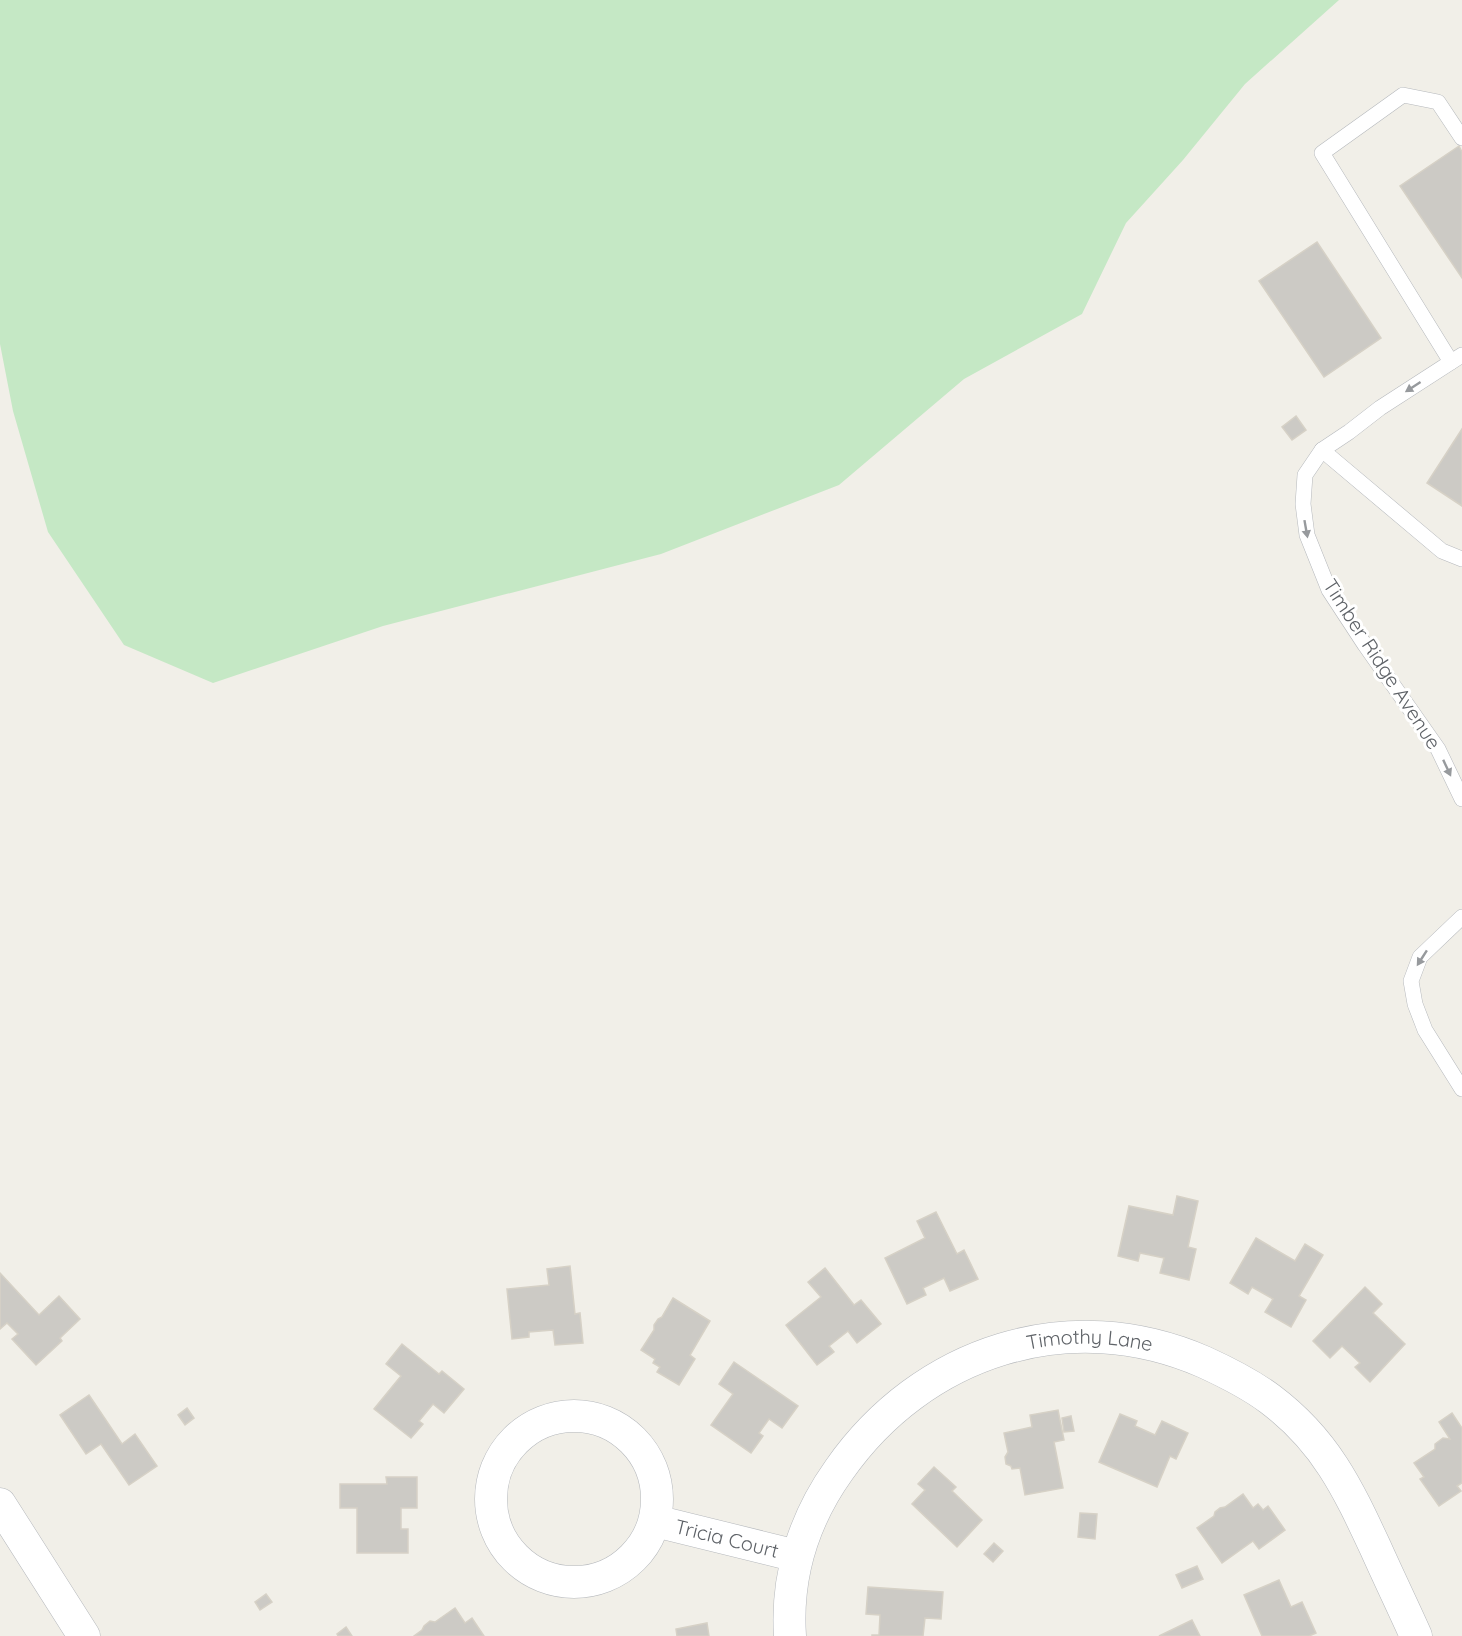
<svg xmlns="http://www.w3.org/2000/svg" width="1462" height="1636" viewBox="0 0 1462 1636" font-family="Quicksand,sans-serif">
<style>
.green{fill:#c5e8c5}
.building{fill:#cccac5;stroke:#d6d1c6;stroke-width:1.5}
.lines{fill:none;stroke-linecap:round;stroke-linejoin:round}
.service-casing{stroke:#b5b8bc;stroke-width:16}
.minor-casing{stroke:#b5b8bc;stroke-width:33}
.service{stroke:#fff;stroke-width:15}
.minor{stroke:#fff;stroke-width:32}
.oneway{fill:#979a9d}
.labels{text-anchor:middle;stroke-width:6;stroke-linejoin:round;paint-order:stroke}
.street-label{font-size:20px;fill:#5f6368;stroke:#fff}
</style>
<rect width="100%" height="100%" fill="#f1efe8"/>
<path class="green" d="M0,0H1339L1245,84L1183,160L1126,223L1082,314L964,379L839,485L661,554L383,626L213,683L124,645L48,532L13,411L0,344Z"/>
<g class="building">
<path d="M1459,146L1462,152V278L1400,186Z"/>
<path d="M1317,242L1381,338L1324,377L1259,281Z"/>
<path d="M1296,416L1306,430L1292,440L1282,427Z"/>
<path d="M1462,429V506L1427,483Z"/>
<path d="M1177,1196L1198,1201L1188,1247L1196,1249L1189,1280L1160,1273L1164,1258L1140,1253L1138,1261L1118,1256L1129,1206L1173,1215Z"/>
<path d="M936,1212L957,1254L964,1250L978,1279L950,1291L944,1278L923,1288L926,1295L907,1304L885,1258L925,1238L917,1221Z"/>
<path d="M1256,1238L1295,1261L1305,1244L1323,1255L1299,1296L1306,1300L1291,1327L1265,1312L1273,1299L1252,1287L1248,1294L1230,1283Z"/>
<path d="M570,1266L575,1314L580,1313L583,1343L555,1345L553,1330L529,1332V1337L512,1339L507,1289L549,1285L547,1269Z"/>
<path d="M825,1268L854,1305L861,1300L881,1324L857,1343L848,1331L829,1346L834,1352L817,1365L786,1325L821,1297L808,1282Z"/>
<path d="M0,1273L39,1315L59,1296L80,1319L60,1338L62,1341L36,1365L12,1339L18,1334L7,1323L0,1329Z"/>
<path d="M1365,1287L1382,1304L1373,1313L1405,1344L1370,1382L1355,1367L1360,1363L1342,1346L1330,1358L1313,1341Z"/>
<path d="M673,1298L710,1321L690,1355L695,1359L679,1385L657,1372L660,1367L653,1363L655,1359L641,1350L654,1330V1325L658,1319L662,1317Z"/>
<path d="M402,1344L439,1374L442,1371L464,1389L444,1413L433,1404L419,1421L423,1424L411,1438L374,1409L401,1376L386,1364Z"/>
<path d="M734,1362L798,1406L782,1428L769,1419L759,1433L763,1436L751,1453L711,1425L733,1394L719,1384Z"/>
<path d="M89,1395L122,1444L135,1434L157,1466L129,1485L101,1444L86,1454L60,1415Z"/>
<path d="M187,1408L194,1418L185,1425L178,1415Z"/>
<path d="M1058,1410L1064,1440L1054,1442L1063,1488L1025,1495L1020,1468L1012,1469L1011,1466L1006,1464L1005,1457L1008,1452L1004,1433L1032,1427L1030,1415Z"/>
<path d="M1452,1413L1462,1428V1483L1457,1486L1461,1491L1439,1506L1420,1479L1424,1477L1414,1463L1435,1449V1444L1443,1438L1450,1439L1439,1422Z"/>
<path d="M1120,1414L1137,1421L1135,1426L1155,1435L1162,1421L1188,1433L1176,1459L1170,1456L1157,1487L1099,1462Z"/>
<path d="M1071,1416L1074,1431L1064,1432L1062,1418Z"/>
<path d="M934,1467L956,1487L952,1491L982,1520L957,1547L912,1504L925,1490L918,1484Z"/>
<path d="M386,1477H417V1508H401V1529H408V1553H357V1508H340V1484H387Z"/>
<path d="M1243,1494L1253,1508L1258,1504L1263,1510L1268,1506L1285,1530L1259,1549L1253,1541L1222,1563L1197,1528L1214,1516L1215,1512L1220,1508L1225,1507Z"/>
<path d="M1080,1513L1097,1514L1095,1539L1078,1537Z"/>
<path d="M994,1543L1003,1551L993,1562L984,1554Z"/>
<path d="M1197,1566L1203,1579L1182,1588L1176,1575Z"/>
<path d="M1279,1580L1291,1607L1302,1602L1316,1633L1309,1636H1262L1244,1595Z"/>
<path d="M868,1587L943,1592L941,1619L925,1618L923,1636H872V1635H879L880,1615L866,1614Z"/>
<path d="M266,1594L272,1602L260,1610L255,1602Z"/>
<path d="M455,1608L465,1623L472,1618L484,1636H414L422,1630L424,1626L430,1621L435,1622Z"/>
<path d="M1192,1620L1200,1636H1159Z"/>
<path d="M707,1623L709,1636H677L676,1629Z"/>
<path d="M346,1627L352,1636H338L337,1634Z"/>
</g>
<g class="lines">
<defs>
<g id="service">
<path d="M1462,355L1380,408L1349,432L1322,450L1305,475L1303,504L1307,535L1329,590L1365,645L1438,749L1462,799"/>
<path d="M1451,362L1322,153L1403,95L1438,102L1462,138"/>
<path d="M1322,450L1442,551L1462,559"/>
<path d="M1462,917L1420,957L1411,981L1415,1004L1425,1030L1462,1089"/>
</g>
<g id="minor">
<circle cx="574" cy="1499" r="83"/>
<path d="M0,1504L84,1636"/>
<path id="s1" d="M655,1521L797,1556"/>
<path id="s2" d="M790,1636C786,1576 804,1519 839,1470C922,1351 1069,1303 1204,1362C1228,1373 1250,1384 1270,1399C1326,1441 1348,1489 1376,1549C1389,1578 1403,1607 1416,1636"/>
</g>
</defs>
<use href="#service" class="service-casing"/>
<use href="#minor" class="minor-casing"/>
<use href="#service" class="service"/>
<use href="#minor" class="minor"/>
</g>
<defs><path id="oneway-solid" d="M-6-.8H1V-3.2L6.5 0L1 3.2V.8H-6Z" transform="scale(1.5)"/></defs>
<g class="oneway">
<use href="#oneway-solid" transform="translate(1413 387) rotate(147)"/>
<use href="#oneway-solid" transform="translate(1306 529) rotate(80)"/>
<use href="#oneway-solid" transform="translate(1447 768) rotate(65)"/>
<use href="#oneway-solid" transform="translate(1422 958) rotate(123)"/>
</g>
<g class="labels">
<g class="street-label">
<text transform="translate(1382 664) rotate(57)" y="7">Timber Ridge Avenue</text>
<text dy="7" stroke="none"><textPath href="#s2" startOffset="472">Timothy Lane</textPath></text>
<text dy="7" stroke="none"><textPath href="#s1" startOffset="74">Tricia Court</textPath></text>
</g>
</g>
</svg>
